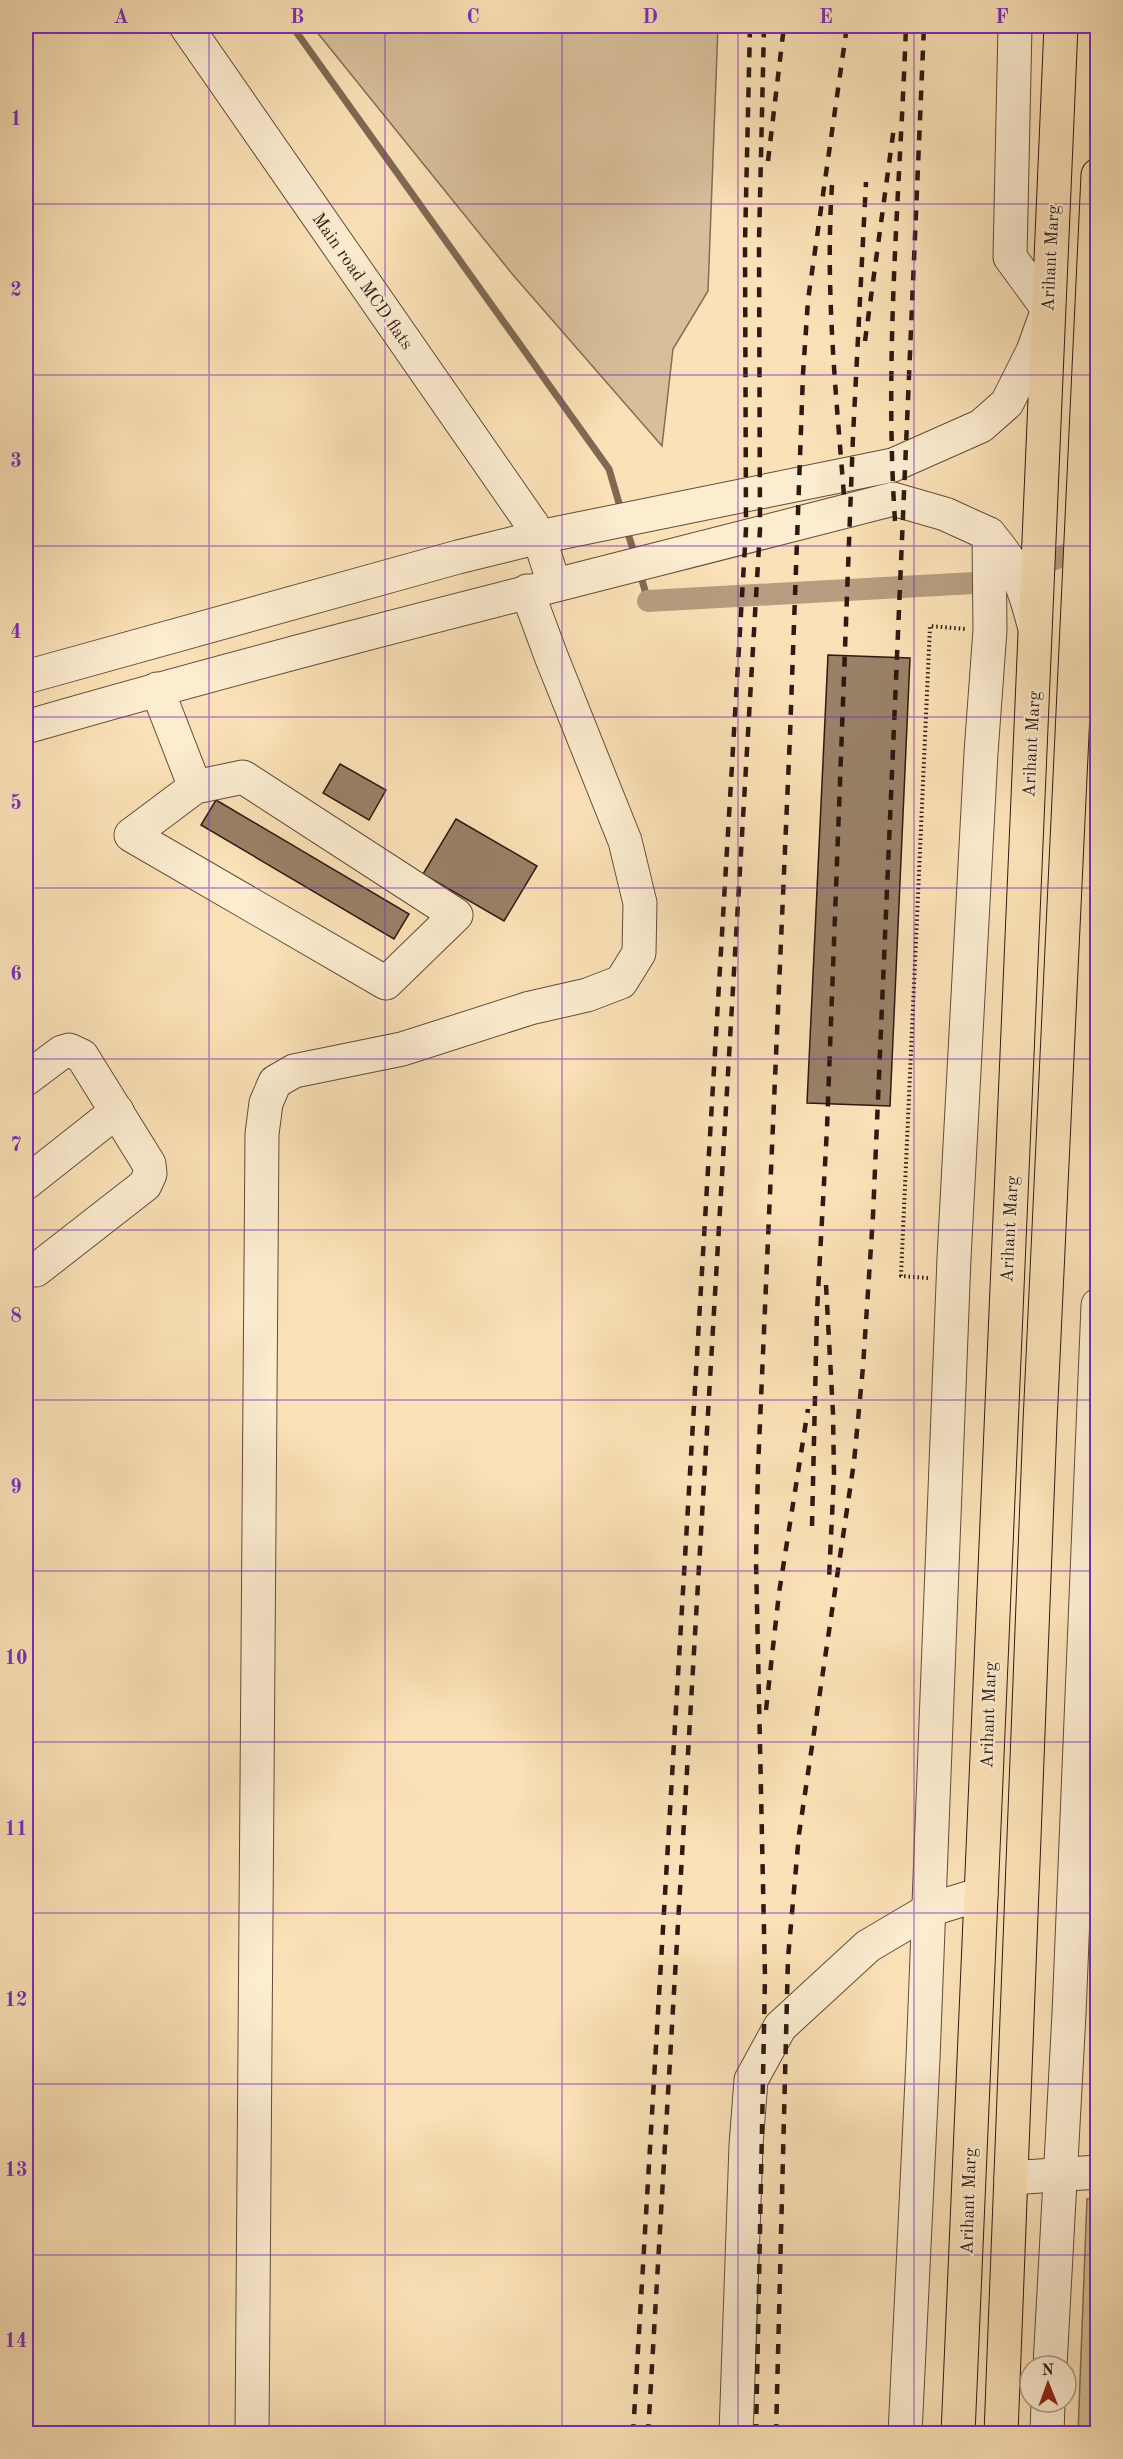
<svg xmlns="http://www.w3.org/2000/svg" width="1123" height="2459" viewBox="0 0 1123 2459" font-family="'Old Standard TT',serif">
<style>
.green{fill:#d8bf9b;stroke:#846c56;stroke-width:1.5}
.lines{fill:none;stroke-linecap:round;stroke-linejoin:round}
.stream{stroke:#806953;stroke-width:7}
.canal{stroke:#b69d7f;stroke-width:22}
.building{fill:#998167;stroke:#2f1a11;stroke-width:1.5}
.minor-casing{stroke:#624c3a;stroke-width:35}
.major-casing{stroke:#2f1a11;stroke-width:35}
.path{stroke:#2f1a11;stroke-width:4;stroke-dasharray:1.5 3;stroke-linecap:butt}
.minor{stroke:#fcecd0;stroke-width:33}
.major{stroke:#fbe1b7;stroke-width:33}
.rail{stroke:#2f1a11;stroke-width:4.5;stroke-dasharray:10 10;stroke-linecap:butt}
.grid{fill:none;stroke:#7b2cbf;stroke-width:1.5;stroke-opacity:0.55}
.labels{text-anchor:middle;stroke-width:4.5;stroke-linejoin:round;paint-order:stroke}
.street-label{font-size:18px;fill:#2f1a11;stroke:#fcecd0}
.neatline{fill:none;stroke:#7b2cbf;stroke-width:2}
.grid-label{font-size:20px;text-anchor:middle;font-weight:bold;fill:#7b2cbf}
</style>
<rect width="100%" height="100%" fill="#fbe1b7"/>
<filter id="stains"><feTurbulence type="fractalNoise" baseFrequency=".00333" numOctaves="4"/><feColorMatrix values="0 0 0 0 .2 0 0 0 0 .09 0 0 0 0 .02 0 0 0 .5 -.17"/></filter>
<radialGradient id="worn" r=".72"><stop offset=".6" stop-color="#630" stop-opacity="0"/><stop offset="1" stop-color="#630" stop-opacity=".3"/></radialGradient>
<g class="green">
<path d="M312,26H718L708,291L673,349L662,446L513,275Z"/>
<path d="M1097,2198V2433H1078L1087,2199Z"/>
</g>
<g class="lines">
<g class="stream">
<path d="M292,26L609,469L621,510"/>
<path d="M626,527L635,556"/>
<path d="M640,573L648,601"/>
</g>
<path class="canal" d="M648,601L992,582L1098,543"/>
</g>
<g class="building">
<path d="M828,655L910,658L890,1106L807,1103Z"/>
<path d="M340,764L386,790L369,820L323,793Z"/>
<path d="M216,800L409,914L394,939L201,825Z"/>
<path d="M456,819L537,866L504,921L423,874Z"/>
</g>
<g class="lines">
<defs>
<g id="minor">
<path d="M186,26L532,524L539,537L554,584"/>
<path d="M989,534C1017,567 1023,583 1034,625"/>
<path d="M26,677L458,557L539,537L893,465L981,426L1007,403L1033,351L1048,309L1010,257L1015,26"/>
<path d="M157,689L195,787L243,777L456,915L386,983L131,835L195,787"/>
<path d="M26,727C313,644 603,574 893,499L945,514L989,534L990,630L981,753L954,1258L923,2059L905,2434"/>
<path d="M26,1079L62,1052L69,1050L82,1056L149,1164L150,1174L145,1185L36,1270"/>
<path d="M26,1183L117,1111"/>
<path d="M1011,2178L1098,2172"/>
<path d="M1050,2366L1069,2014L1098,1305"/>
<path d="M252,2434L262,1134L266,1103L275,1082L294,1071L402,1049L530,1008L587,995L621,982L639,953L640,903L625,841L551,656L527,591"/>
<path d="M736,2434L746,2145L751,2080L780,2027L868,1946L929,1910L981,1894"/>
<path d="M1047,2434L1048,2402"/>
</g>
<g id="major">
<path d="M958,2434L1061,26"/>
<path d="M1001,2434L1040,1422L1098,175"/>
</g>
</defs>
<use href="#minor" class="minor-casing"/>
<use href="#major" class="major-casing"/>
<path class="path" d="M928,1278L901,1276L930,626L965,629"/>
<use href="#minor" class="minor"/>
<use href="#major" class="major"/>
<g class="rail">
<path d="M768,161L784,26"/>
<path d="M832,185C825,289 836,392 844,496"/>
<path d="M865,341L894,127"/>
<path d="M895,521C884,355 900,191 906,26"/>
<path d="M826,1285L833,1413L834,1474L829,1579"/>
<path d="M812,1526L817,1311L827,1128L853,436L866,182"/>
<path d="M766,1710L779,1593L808,1409"/>
<path d="M633,2434L746,529L745,242L750,26"/>
<path d="M648,2434L760,529L759,242L764,26"/>
<path d="M756,2434L765,1977L756,1560L758,1468L790,735L803,374L808,300L847,26"/>
<path d="M776,2434L788,1958L799,1834L854,1462L863,1367L873,1216L924,26"/>
</g>
</g>
<path class="grid" d="M209,26V2434M385,26V2434M562,26V2434M738,26V2434M914,26V2434M26,204H1098M26,375H1098M26,546H1098M26,717H1098M26,888H1098M26,1059H1098M26,1230H1098M26,1400H1098M26,1571H1098M26,1742H1098M26,1913H1098M26,2084H1098M26,2255H1098"/>
<g class="labels">
<g class="street-label">
<text transform="translate(1050 258) rotate(-87)" y="6">Arihant Marg</text>
<text transform="translate(363 281) rotate(55)" y="6">Main road MCD flats</text>
<text transform="translate(1031 744) rotate(-87)" y="6">Arihant Marg</text>
<text transform="translate(1009 1229) rotate(-87)" y="6">Arihant Marg</text>
<text transform="translate(988 1715) rotate(-88)" y="6">Arihant Marg</text>
<text transform="translate(968 2201) rotate(-88)" y="6">Arihant Marg</text>
</g>
</g>
<rect width="1123" height="2459" fill="none" stroke="#fbe1b7" stroke-width="66"/>
<g transform="translate(1048 2384) rotate(359)"><circle r="28" fill="#fcecd0" stroke="#aa9884" stroke-width="1.5"/>
<path d="M0-4.5L10 22L0 15L-10 22Z" fill="#8f2418"/>
<text y="-9" font-size="16" font-weight="bold" text-anchor="middle" fill="#2f1a11">N</text>
</g>
<rect x="33" y="33" width="1057" height="2393" class="neatline"/>
<g class="grid-label">
<text x="121" y="23">A</text>
<text x="297" y="23">B</text>
<text x="473" y="23">C</text>
<text x="650" y="23">D</text>
<text x="826" y="23">E</text>
<text x="1002" y="23">F</text>
<text x="16" y="125">1</text>
<text x="16" y="296">2</text>
<text x="16" y="467">3</text>
<text x="16" y="638">4</text>
<text x="16" y="809">5</text>
<text x="16" y="980">6</text>
<text x="16" y="1151">7</text>
<text x="16" y="1322">8</text>
<text x="16" y="1493">9</text>
<text x="16" y="1664">10</text>
<text x="16" y="1835">11</text>
<text x="16" y="2006">12</text>
<text x="16" y="2176">13</text>
<text x="16" y="2347">14</text>
</g>
<rect width="100%" height="100%" filter="url(#stains)"/>
<rect width="100%" height="100%" fill="url(#worn)"/>
</svg>
